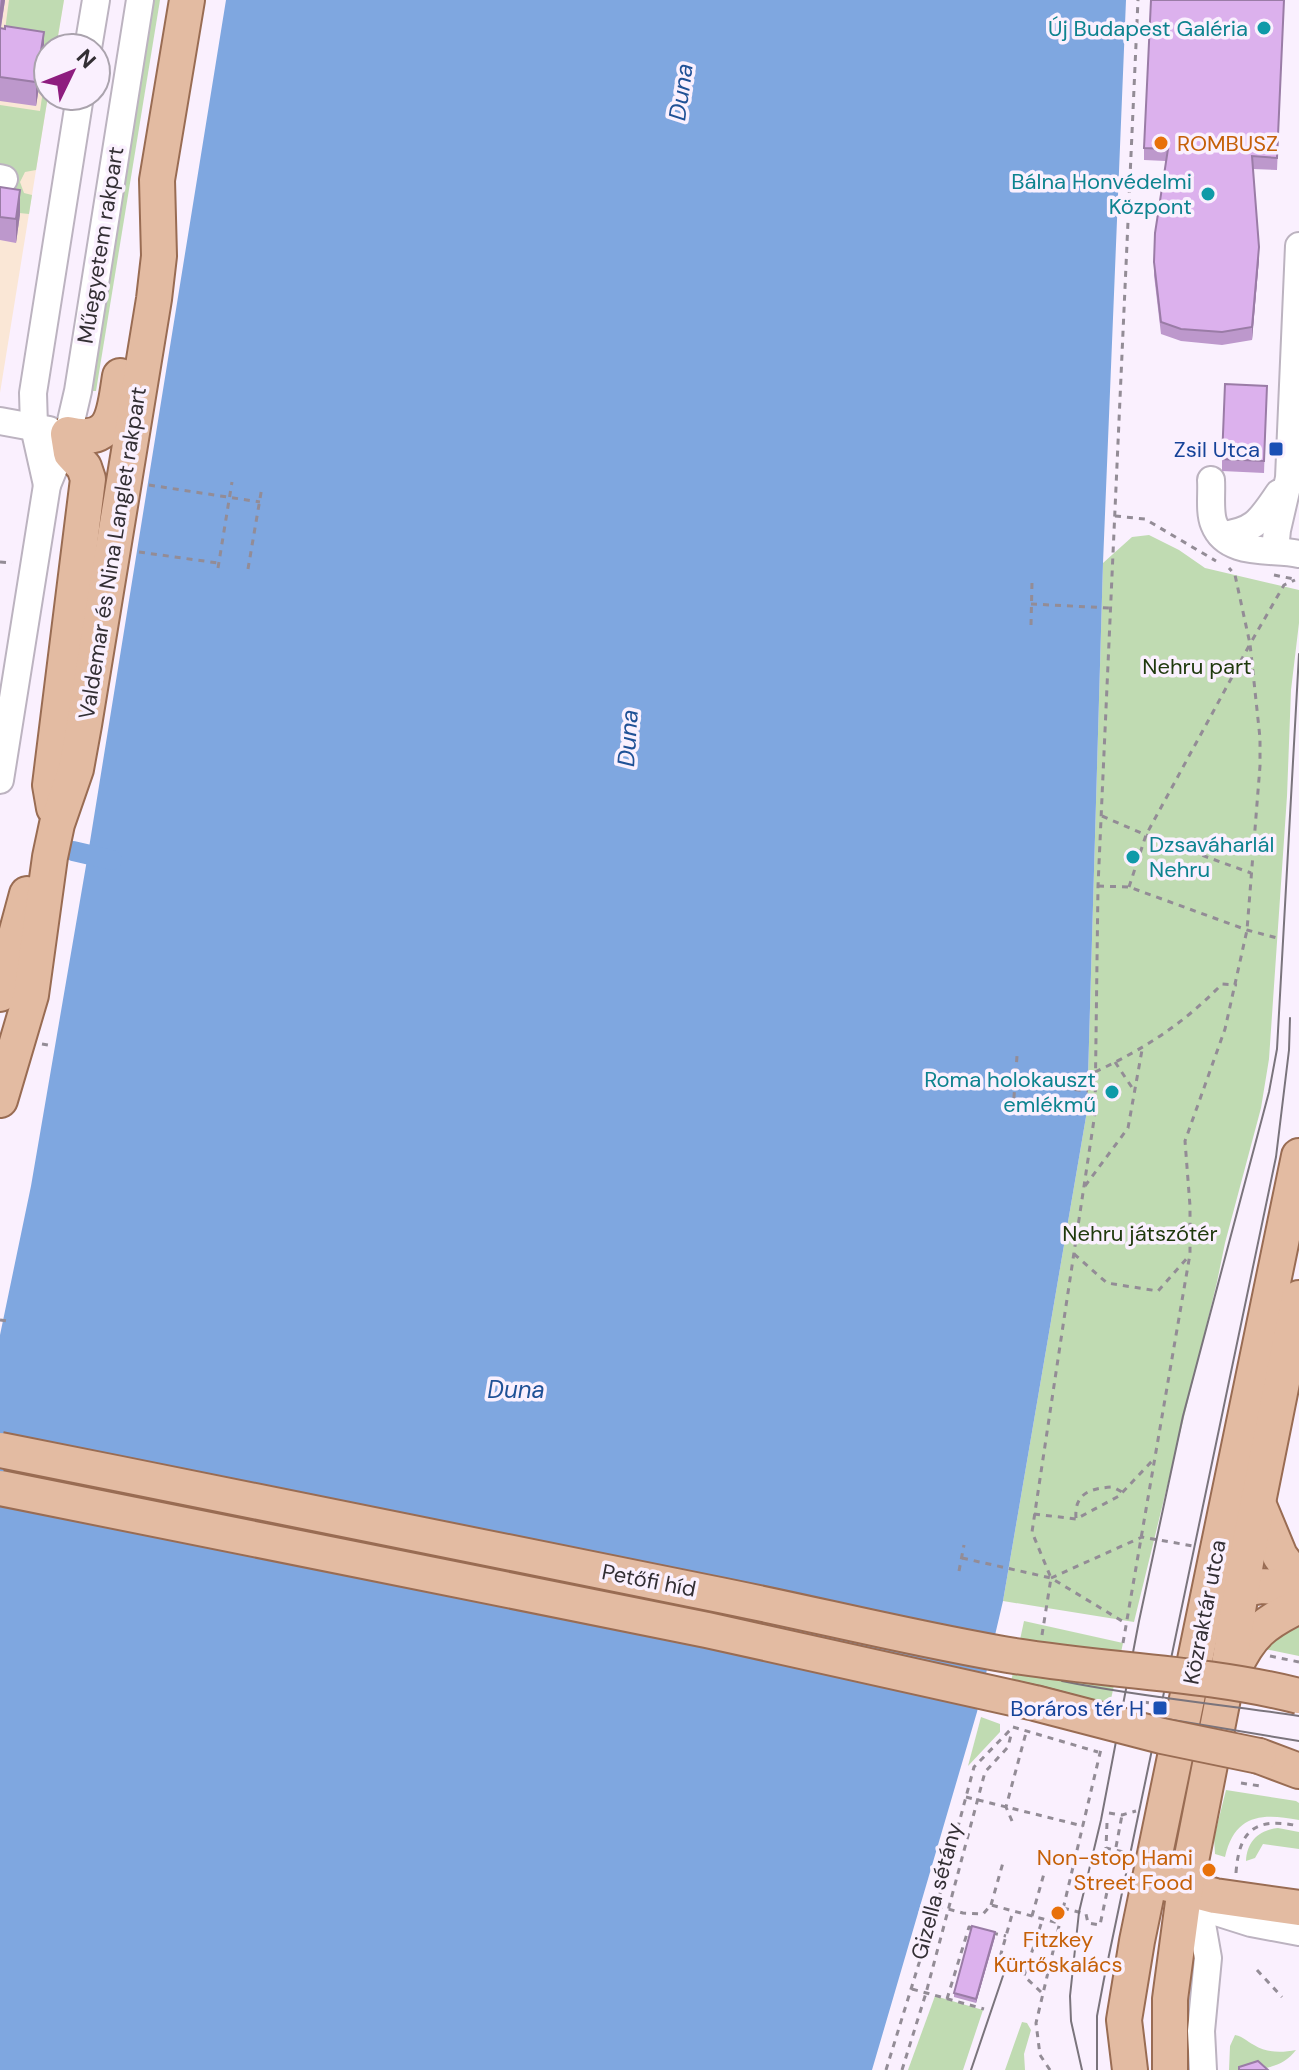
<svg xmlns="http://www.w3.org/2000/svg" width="1299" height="2070" viewBox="0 0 1299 2070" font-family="'DM Sans',sans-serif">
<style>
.education{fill:#fae7d6}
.green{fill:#c0dbb2}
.water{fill:#7fa7e0}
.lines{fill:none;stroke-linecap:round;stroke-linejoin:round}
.canal{stroke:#7fa7e0;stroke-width:20}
.minor-casing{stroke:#bcb3c0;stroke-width:30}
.major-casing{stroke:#996c53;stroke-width:38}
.path{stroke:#938c96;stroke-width:3;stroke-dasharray:6 6;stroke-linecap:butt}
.minor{stroke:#fff;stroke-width:26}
.major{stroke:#e3bba2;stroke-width:34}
.tram{stroke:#7a747c;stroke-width:2}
.major-bridge-casing{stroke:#996c53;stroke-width:38;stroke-linecap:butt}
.path-bridge{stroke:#938c96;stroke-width:3;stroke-dasharray:6 6;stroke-linecap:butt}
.major-bridge{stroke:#e3bba2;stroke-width:34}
.wall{fill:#bd98cc}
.shaded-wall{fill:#9a7ca6}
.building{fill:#dcb1ed;stroke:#9a7ca6;stroke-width:2}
.culture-dot{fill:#0f9aa8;stroke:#faf0fe;stroke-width:3}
.food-dot{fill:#e8710a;stroke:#faf0fe;stroke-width:3}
.transit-dot{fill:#1a4fb4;stroke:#faf0fe;stroke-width:3}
.labels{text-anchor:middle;stroke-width:7;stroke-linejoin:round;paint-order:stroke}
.culture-label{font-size:22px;fill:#0d838f;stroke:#faf0fe;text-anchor:end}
.food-label{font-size:22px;fill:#c56008;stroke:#faf0fe;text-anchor:start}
.street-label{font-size:22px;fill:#332f34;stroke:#faf0fe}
.transit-label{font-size:22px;fill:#164399;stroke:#faf0fe;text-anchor:end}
.park-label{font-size:22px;fill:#1f390d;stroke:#faf0fe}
.water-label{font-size:24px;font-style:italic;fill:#1f5196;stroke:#faf0fe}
</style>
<rect width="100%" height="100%" fill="#faf0fe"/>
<path class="education" d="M0,0H64L56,48H48V96L0,393Z"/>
<g class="green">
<path d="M9,0H64L56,48H48V53L3,45Z"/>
<path d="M152,0H160L96,391H88Z"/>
<path d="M48,55V96L36,170L25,172L20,182L24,193L32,195L29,214L0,211V105L40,111Z"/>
<path d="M1149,535L1179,550L1205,568L1299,590V623L1291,690L1287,796L1269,1059L1261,1108L1225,1243L1217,1282L1134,1622L1003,1601L1087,1111L1103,563L1132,537Z"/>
<path d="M1024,1621L1123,1643L1104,1732L1005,1710Z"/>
<path d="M1299,1625V1656L1260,1648L1277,1633Z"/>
<path d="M981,1717L1000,1724V1732L968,1766Z"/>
<path d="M1226,1790L1296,1801L1299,1803V1820C1262,1813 1235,1814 1225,1857L1215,1854L1214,1838Z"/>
<path d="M1278,1828L1299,1832V1849L1263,1844L1255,1858L1246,1861C1247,1841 1259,1830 1278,1828Z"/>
<path d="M935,1996L983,2010L963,2070H908Z"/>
<path d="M1022,2022L1027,2023L1031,2030L1024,2054L1025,2070H1005Z"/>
<path d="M1235,2035C1244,2037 1246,2041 1254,2045C1267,2053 1281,2053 1296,2050C1281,2070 1258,2070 1229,2070L1230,2046Z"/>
</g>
<path class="water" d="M226,0H1126L1103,563L1087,1111L1003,1601L977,1712L872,2070H0V1335L31,1186L88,854Z"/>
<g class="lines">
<path class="canal" d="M73,851L112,860"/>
<defs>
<g id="minor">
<path d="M88,48L96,0"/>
<path d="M0,178L4,179"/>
<path d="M0,421L49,430"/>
<path d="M1211,480C1212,493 1209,512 1214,524C1227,557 1271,548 1299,554"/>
<path d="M47,485L34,427L33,393L80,96"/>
<path d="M1221,535C1255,532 1261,519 1279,493"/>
<path d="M1275,550L1277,530L1289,478L1299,246"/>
<path d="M0,780L47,485L68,434L78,391L140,0"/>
<path d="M1183,1902L1202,1924L1208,1958L1201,2031L1203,2070"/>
<path d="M1191,1904L1251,1923L1299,1932"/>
</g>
<g id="major">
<path d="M54,808L50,785L88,479L84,467L71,453L68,434C115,445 114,412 120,376"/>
<path d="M0,994L27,894"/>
<path d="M0,1100L31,995L50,857L57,824L76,769L84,725L154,299L159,256L157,180L187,0"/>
<path d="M1258,1503L1280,1556L1299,1582"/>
<path d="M1224,1599C1251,1583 1269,1583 1299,1593"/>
<path d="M1234,1669C1250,1634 1264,1623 1299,1606"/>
<path d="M1259,1756L1299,1771"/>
<path d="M1165,1883L1215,1896L1299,1908"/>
<path d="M1130,2070L1124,2020L1137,1941L1299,1156"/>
<path d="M1170,2070V1999L1183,1902L1225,1688L1247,1557L1299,1298"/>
</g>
</defs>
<use href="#minor" class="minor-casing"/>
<use href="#major" class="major-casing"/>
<g class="path">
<path d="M149,485L260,502"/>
<path d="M1115,516L1145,519L1216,561"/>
<path d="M139,552L218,563"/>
<path d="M0,562L12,563"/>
<path d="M218,568L232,482"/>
<path d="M248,569L262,487"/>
<path d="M1274,575L1294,579"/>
<path d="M1031,604L1110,608"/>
<path d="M1031,625L1032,582"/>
<path d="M1102,816L1146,835L1251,873"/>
<path d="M1098,886L1129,887L1247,930L1281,939"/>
<path d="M1129,887L1146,835L1250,644L1235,575L1229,568"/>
<path d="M42,1044L53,1046"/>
<path d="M1115,1062L1133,1089"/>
<path d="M1095,1072C1146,1048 1183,1024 1222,984L1237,985"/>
<path d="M1015,1083L1088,1091"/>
<path d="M1013,1110L1017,1056"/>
<path d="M1085,1186L1128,1128L1142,1050"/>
<path d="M1074,1254L1107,1283L1158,1291L1188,1257"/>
<path d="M0,1320L7,1321"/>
<path d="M1034,1514L1076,1519L1119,1496L1153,1460"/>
<path d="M1076,1518C1074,1493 1091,1488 1113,1487L1122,1492"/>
<path d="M962,1558L1051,1578L1127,1624"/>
<path d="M959,1571L964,1545"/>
<path d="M1051,1578L1142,1537L1193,1546"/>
<path d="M1042,1635L1051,1578L1032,1532L1095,1113L1098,886L1138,0"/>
<path d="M1123,1643L1190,1254V1206L1185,1141L1225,1029L1247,930L1260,766V738L1250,644L1284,585L1295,580"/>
<path d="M1270,1656L1299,1662"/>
<path d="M1143,1702L1159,1704"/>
<path d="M1013,1727L1098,1752"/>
<path d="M1241,1783L1260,1786"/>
<path d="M966,1797L1083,1826"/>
<path d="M1109,1813L1122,1815L1136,1811"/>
<path d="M1012,1821L1006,1807L1027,1729"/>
<path d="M1107,1823L1106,1848L1128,1853"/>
<path d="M1116,1847L1122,1815"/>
<path d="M1236,1873C1239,1829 1256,1817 1299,1826"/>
<path d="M991,1905L1004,1859"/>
<path d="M937,1906L963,1913L983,1914L991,1905L1058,1923"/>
<path d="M1063,1908L1086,1914L1088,1923L1100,1925L1108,1887"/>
<path d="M1032,1916L1045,1870"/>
<path d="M992,1933L1006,1936"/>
<path d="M997,1968L1013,1911"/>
<path d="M1257,1970L1282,1997"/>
<path d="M912,1989L984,2009"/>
<path d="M1041,1992L1024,1976L1043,1918"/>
<path d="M947,1999L969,1927L973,1928"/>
<path d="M886,2070L937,1905L974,1767L1013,1727"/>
<path d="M902,2070L926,1993L985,1772L1008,1747L1012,1731"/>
<path d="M1050,2070L1040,2055L1036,2023L1101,1749"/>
</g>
<use href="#minor" class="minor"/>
<use href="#major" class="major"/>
<g class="tram">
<path d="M0,1472L710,1616L1044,1687L1155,1717L1299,1741"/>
<path d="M1062,1681C1140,1697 1220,1704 1299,1716"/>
<path d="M971,2070L1006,1967"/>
<path d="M1082,2070L1071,2021L1070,1996L1079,1912L1101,1820L1139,1621L1183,1416L1269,1092L1277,1049L1299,654"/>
<path d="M1097,2070V2016L1104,1979L1276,1157L1289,1050L1290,1018"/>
</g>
<defs>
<g id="major-bridge">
<path d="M0,1450C237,1497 474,1545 710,1593C806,1612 901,1636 997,1653C1097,1671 1200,1671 1299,1696"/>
<path d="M0,1488L707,1630L1035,1703L1162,1736L1259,1756"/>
</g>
</defs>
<use href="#major-bridge" class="major-bridge-casing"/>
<path class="path-bridge" d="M1159,1704L1166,1706"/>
<use href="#major-bridge" class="major-bridge"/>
</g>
<g class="wall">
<path d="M0,0H5L1,28L44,56L36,106L0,101Z"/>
<path d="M1284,0L1277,170L1253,169L1259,259L1252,340L1222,345L1181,341L1161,334L1154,275L1155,233L1166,161L1144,160V148Z"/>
<path d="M0,187L20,214L16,243L0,240Z"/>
<path d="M1267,386L1264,473L1222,471V459Z"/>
<path d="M995,1937L976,2003L954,1997V1993Z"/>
</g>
<g class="shaded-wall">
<path d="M1,0H5L0,32V8Z"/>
<path d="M44,32V56L36,106V82Z"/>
<path d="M20,190V214L16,243V219Z"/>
<path d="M1259,247V259L1252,340V327Z"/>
<path d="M995,1932V1937L976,2003V1999Z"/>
</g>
<g class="building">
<path d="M1151,0H1284L1277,158L1252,156L1259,247L1252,327L1222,332L1181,329L1161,322L1154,262L1155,233L1168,149L1144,148Z"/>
<path d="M5,26L44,32L36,82L0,77V28L5,29Z"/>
<path d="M0,187L20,190L16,219L0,217Z"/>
<path d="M1225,384L1267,386L1264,461L1222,459Z"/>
<path d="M972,1926L995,1932L976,1999L954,1993Z"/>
<path d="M1258,2061L1268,2070H1239V2067Z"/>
</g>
<g class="culture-dot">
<circle cx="1264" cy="28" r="8"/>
<circle cx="1208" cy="194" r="8"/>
<circle cx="1133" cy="857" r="8"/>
<circle cx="1112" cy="1092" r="8"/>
</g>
<g class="food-dot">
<circle cx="1161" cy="143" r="8"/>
<circle cx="1209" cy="1870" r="8"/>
<circle cx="1058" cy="1913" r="8"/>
</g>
<g class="transit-dot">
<rect x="1268" y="441" width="16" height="16" rx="4"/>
<rect x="1152" y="1700" width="16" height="16" rx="4"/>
</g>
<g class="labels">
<g class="culture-label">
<text x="1248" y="36">Új Budapest Galéria</text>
<text x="1192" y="189">Bálna Honvédelmi<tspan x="1192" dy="25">Központ</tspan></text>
<text x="1149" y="852" text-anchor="start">Dzsaváharlál<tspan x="1149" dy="25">Nehru</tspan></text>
<text x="1096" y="1087">Roma holokauszt<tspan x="1096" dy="25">emlékmű</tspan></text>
</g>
<g class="food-label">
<text x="1177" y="151">ROMBUSZ</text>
<text x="1193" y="1865" text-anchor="end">Non-stop Hami<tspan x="1193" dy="25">Street Food</tspan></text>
<text x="1058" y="1947" text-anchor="middle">Fitzkey<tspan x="1058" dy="25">Kürtőskalács</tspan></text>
</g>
<g class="street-label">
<text transform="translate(100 245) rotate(-81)" y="8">Műegyetem rakpart</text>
<text transform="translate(112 553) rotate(-81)" y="8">Valdemar és Nina Langlet rakpart</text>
<text transform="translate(649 1580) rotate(11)" y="8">Petőfi híd</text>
<text transform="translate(1204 1612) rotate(-79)" y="8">Közraktár utca</text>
<text transform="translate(936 1891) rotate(-75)" y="8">Gizella sétány</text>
</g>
<g class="transit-label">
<text x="1260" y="457">Zsil Utca</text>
<text x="1144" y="1716">Boráros tér H</text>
</g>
<g class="park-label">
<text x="1197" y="674">Nehru part</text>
<text x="1140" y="1241">Nehru játszótér</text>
</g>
<g class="water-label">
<text transform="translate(681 92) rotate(-82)" y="8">Duna</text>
<text transform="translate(628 738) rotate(-86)" y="8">Duna</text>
<text x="516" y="1398">Duna</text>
</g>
</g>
<g transform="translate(72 72) rotate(47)"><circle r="38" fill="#faf0fe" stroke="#aaa3ad" stroke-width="2"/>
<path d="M0-6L14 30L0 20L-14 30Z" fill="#8e1d7f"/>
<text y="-12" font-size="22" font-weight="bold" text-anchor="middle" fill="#332f34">N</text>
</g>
</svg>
